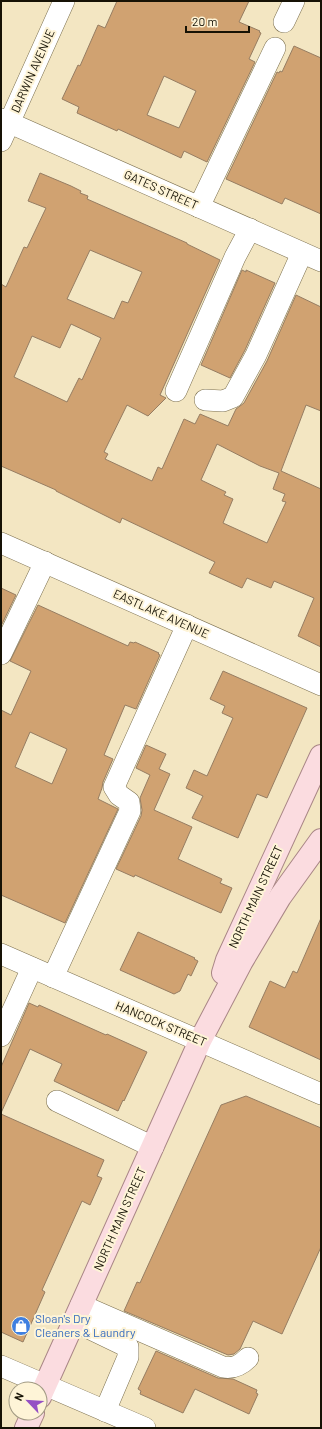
<svg xmlns="http://www.w3.org/2000/svg" width="322" height="1429" viewBox="0 0 322 1429" font-family="Barlow,sans-serif">
<style>
.building{fill:#d0a271;stroke:#967d62;fill-rule:evenodd}
.lines{fill:none;stroke-linecap:round;stroke-linejoin:round}
.minor-casing{stroke:#7d7150;stroke-width:22}
.major-casing{stroke:#a98686;stroke-width:24}
.minor{stroke:#fff;stroke-width:21}
.major{stroke:#fbdce0;stroke-width:22}
.labels{text-anchor:middle;stroke-width:4;stroke-linejoin:round;paint-order:stroke}
.street-label{font-size:12px;fill:#161205;stroke:#fef4d7}
.shop-label{font-size:12px;fill:#366cbe;stroke:#fef4d7;text-anchor:start}
</style>
<rect width="100%" height="100%" fill="#f3e6c2"/>
<g class="building">
<path d="M117,1H249L239,22L260,31L259,32L261,33L249,59L255,62L207,162L184,151L181,158L118,129L117,131L77,113L79,107L62,99L78,65L80,66L98,25L105,28ZM164,76L196,91L179,128L147,115Z"/>
<path d="M294,46L321,58V214L285,198L282,204L226,179L277,72L279,73L280,71L282,72Z"/>
<path d="M40,173L71,186L81,191L80,193L88,196L87,199L187,243V244L220,260L160,395L166,398L148,416L127,405L104,452L108,454L105,459L152,481L158,467L162,469L184,419L195,424L200,414L228,426L236,409L244,403L267,361L296,295L321,307V411L306,405L281,471L321,489V647L298,636L314,598L274,581L271,588L247,578L242,588L209,573L215,562L122,518L120,523L56,491V490L1,466V284L6,287L24,247L27,248L46,208L28,201ZM90,250L142,272L128,303L122,301L114,319L67,299ZM71,324L101,338L82,380L79,378L67,402L14,377L32,336L60,348ZM217,444L260,466L279,473L273,489L285,494L282,501L286,502L267,543L223,523L233,499L224,495L226,492L201,480Z"/>
<path d="M242,270L246,272V270L275,283L245,350L230,378L201,365Z"/>
<path d="M1,588L16,595L1,626Z"/>
<path d="M38,605L128,646L130,642L134,643L135,642L159,653L158,654L160,655L136,709L125,705L104,755L113,759L103,782L102,788L98,799L118,809L65,923L1,895V710L11,715L31,671L10,661ZM30,732L67,749L52,784L15,767Z"/>
<path d="M223,671L307,708L267,798L257,794L238,838L192,818L203,796L186,788L194,770L207,776L233,718L222,713L225,706L210,699Z"/>
<path d="M146,745L166,754L159,769L170,774L154,810L192,827L178,859L222,879L220,883L232,888L221,913L135,875L134,877L116,869L141,816L142,810L140,798L150,775L136,768Z"/>
<path d="M321,918V1060L249,1027L270,981L285,988L293,971L297,973Z"/>
<path d="M138,932L195,958L194,959L198,961L191,976L188,974L180,991L174,994L120,970Z"/>
<path d="M29,1003L38,1007L39,1005L106,1035L107,1034L147,1052L124,1101L123,1100L118,1111L54,1081L62,1064L30,1049L1,1113V1067Z"/>
<path d="M246,1096L321,1128V1247L282,1334L253,1321L240,1349L234,1354L228,1355L124,1311L137,1282L140,1283L221,1105Z"/>
<path d="M1,1114L104,1160L97,1176L102,1178L90,1205L82,1201L42,1290L45,1292L23,1342L1,1332Z"/>
<path d="M156,1351L218,1378L233,1379L257,1390L256,1393L258,1394L249,1414L195,1389L183,1413L140,1394L141,1391L138,1389Z"/>
</g>
<g class="lines">
<defs>
<g id="minor">
<path d="M284,22L294,1"/>
<path d="M1,119L321,261"/>
<path d="M1,141L64,1"/>
<path d="M199,207L275,48"/>
<path d="M176,391L235,257L250,229"/>
<path d="M205,400L223,401L233,397L256,355L302,253"/>
<path d="M1,543L321,685"/>
<path d="M1,654L45,562"/>
<path d="M1,954L321,1094"/>
<path d="M53,977L130,811L129,802L119,795L114,787L187,625"/>
<path d="M1,1036L32,968"/>
<path d="M57,1101L153,1147"/>
<path d="M81,1305L223,1367C234,1369 241,1365 248,1358"/>
<path d="M74,1321L128,1347V1357L105,1411"/>
<path d="M1,1366L145,1428"/>
</g>
<g id="major">
<path d="M223,973L227,960L321,756"/>
<path d="M40,1397L200,1041L242,961L280,897L321,840"/>
<path d="M26,1428L33,1413"/>
</g>
</defs>
<use href="#minor" class="minor-casing"/>
<use href="#major" class="major-casing"/>
<use href="#minor" class="minor"/>
<use href="#major" class="major"/>
</g>
<defs>
<symbol id="shop-disc" viewBox="-11 -11 22 22"><circle r="9.5" fill="#3f7fe0" stroke="#fef4d7"/><path d="M-5-2.5h2.3a2.7 3.5 0 0 1 5.4 0H5L5.5 6h-11ZM-1.5-2.5h3a1.5 2.3 0 0 0-3 0Z" fill="#fff"/></symbol>
</defs>
<g fill-rule="evenodd">
<use href="#shop-disc" x="10" y="1315" width="22" height="22"/>
</g>
<g class="labels">
<g class="street-label">
<text transform="translate(33 71) rotate(-66)" y="4">DARWIN AVENUE</text>
<text transform="translate(161 190) rotate(24)" y="4">GATES STREET</text>
<text transform="translate(161 614) rotate(24)" y="4">EASTLAKE AVENUE</text>
<text transform="translate(256 897) rotate(-65)" y="4">NORTH MAIN STREET</text>
<text transform="translate(161 1024) rotate(23)" y="4">HANCOCK STREET</text>
<text transform="translate(120 1219) rotate(-66)" y="4">NORTH MAIN STREET</text>
</g>
<g class="shop-label">
<text x="35" y="1323">Sloan's Dry<tspan x="35" dy="14">Cleaners &amp; Laundry</tspan></text>
</g>
</g>
<rect width="322" height="1429" fill="none" stroke="#161205" stroke-width="4"/>
<g transform="translate(28 1401) rotate(295)"><circle r="19" fill="#fef4d7" stroke="#a19a83"/>
<path d="M0-3L7 15L0 10L-7 15Z" fill="#9550c4"/>
<text y="-6" font-size="11" font-weight="bold" text-anchor="middle" fill="#161205">N</text>
</g>
<path d="M186 26v6h63v-6" fill="none" stroke="#161205" stroke-width="2"/>
<text x="192" y="26" font-size="12" fill="#161205" stroke="#fef4d7" stroke-width="3" paint-order="stroke">20 m</text>
</svg>
